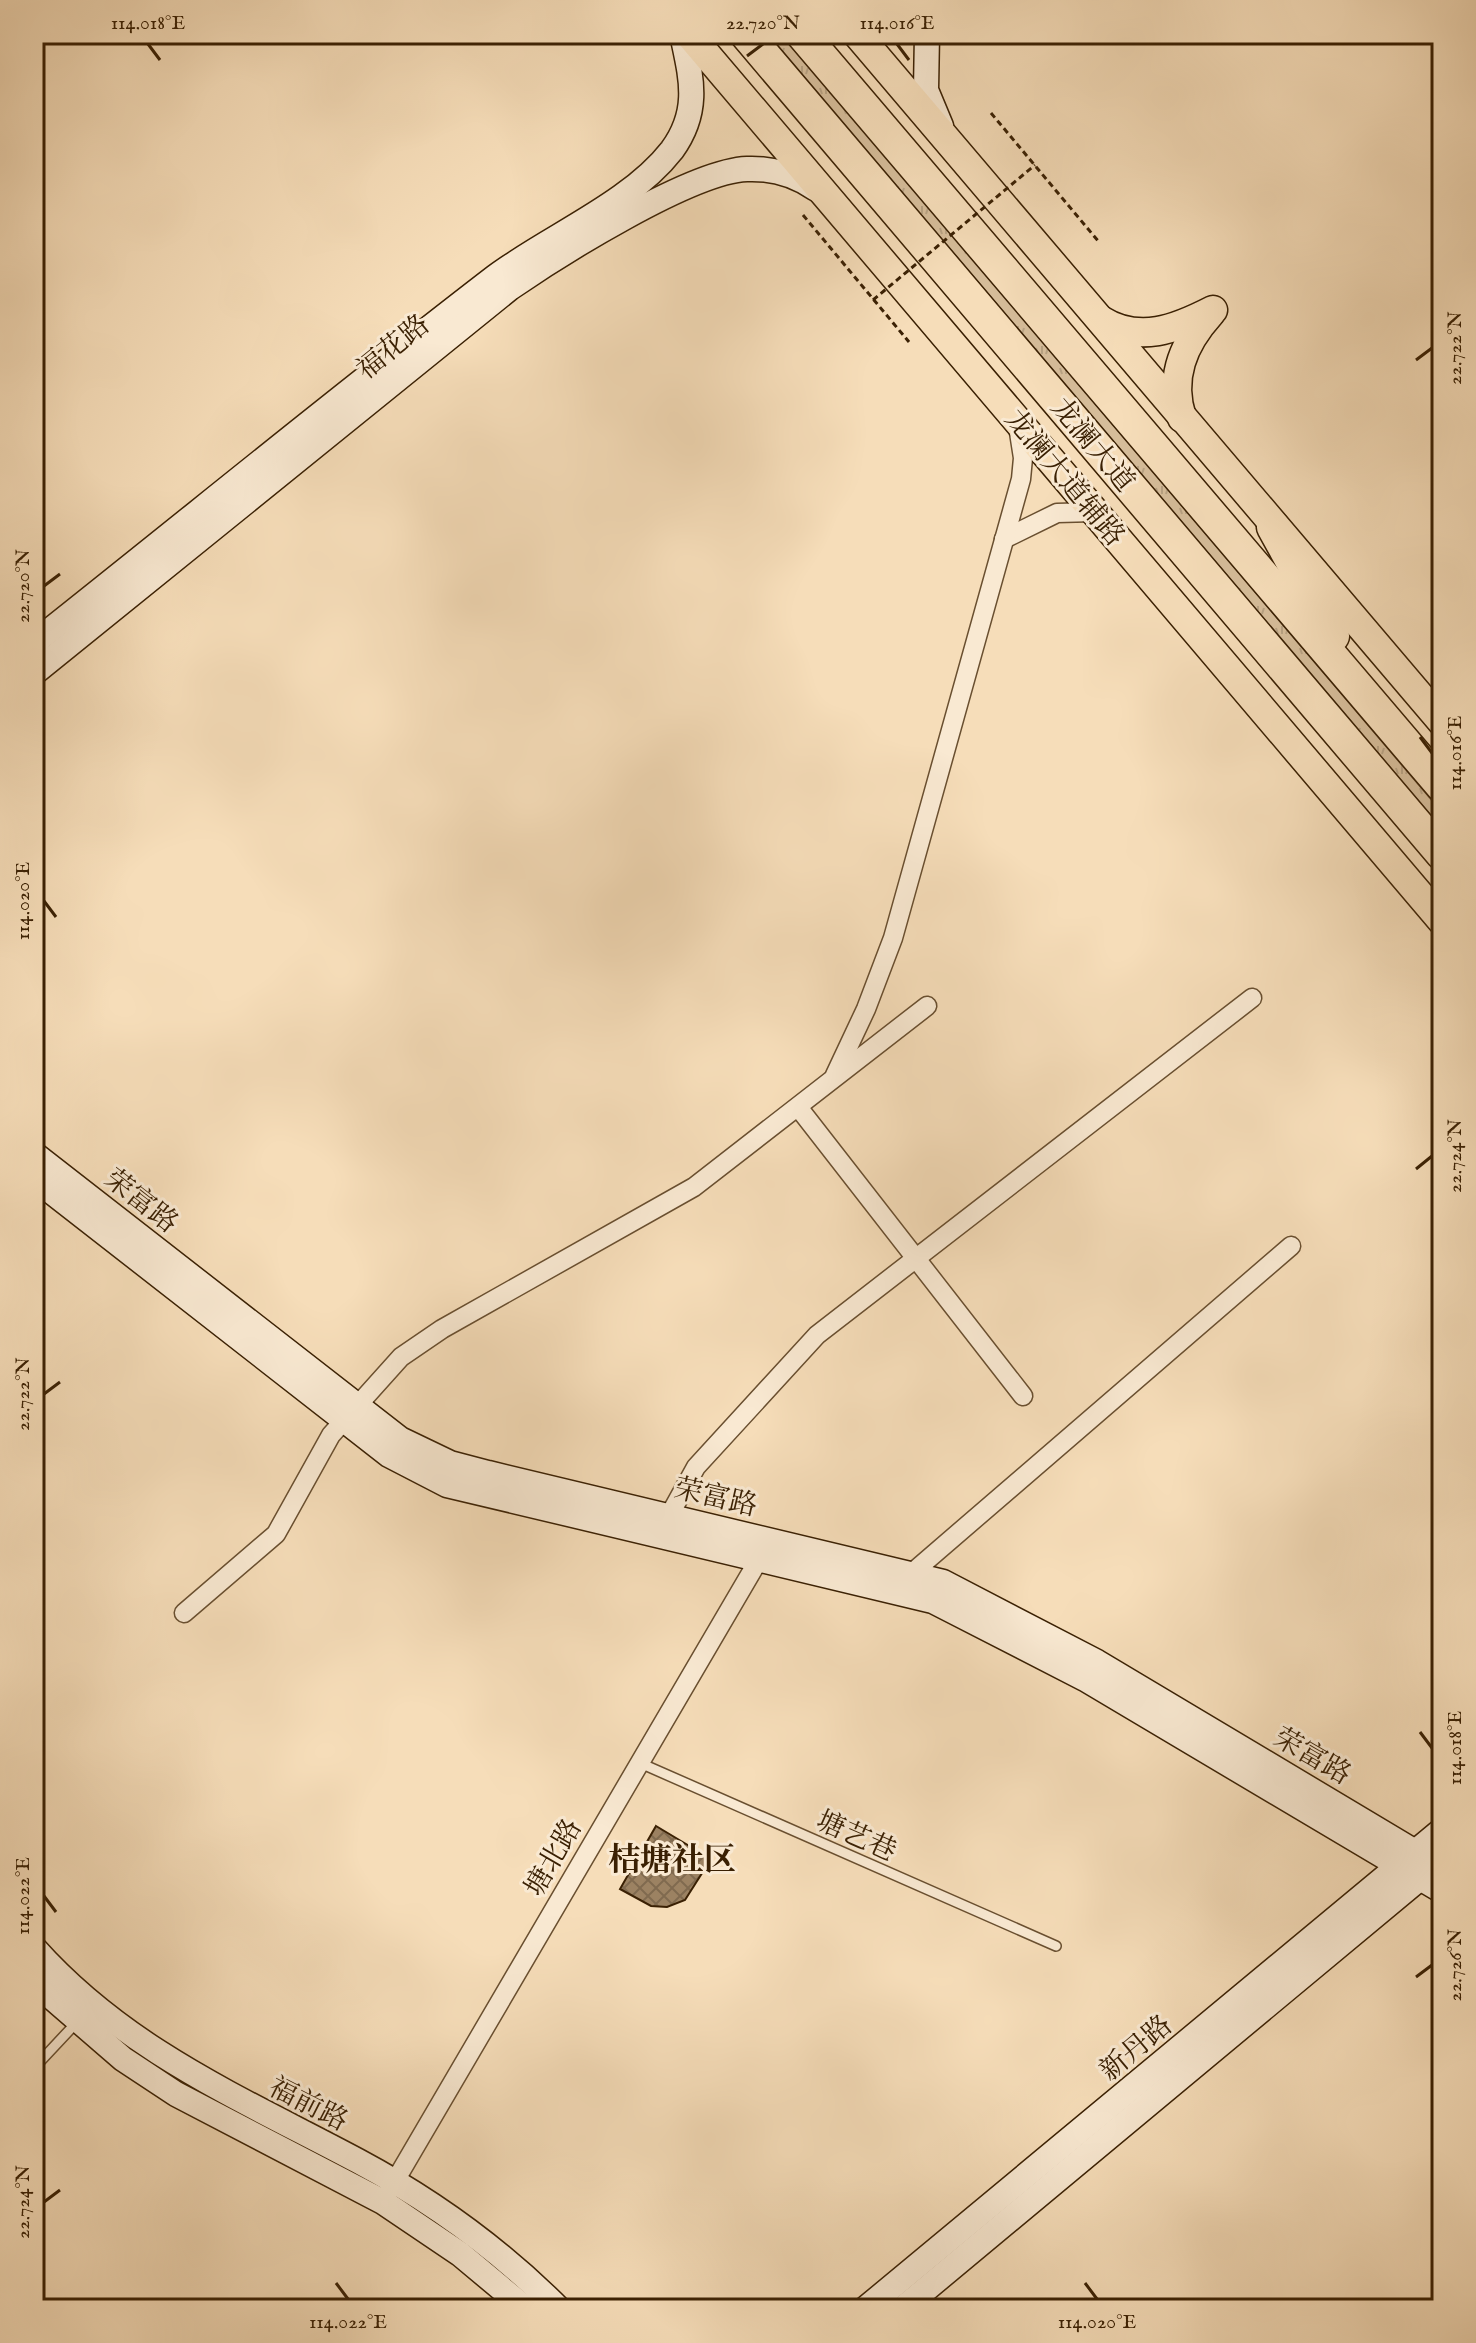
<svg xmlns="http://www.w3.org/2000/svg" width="1476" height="2343" viewBox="0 0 1476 2343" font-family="'IM FELL English','Noto Serif SC',serif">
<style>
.grass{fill:url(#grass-tufts);stroke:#886e4e;stroke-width:2}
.building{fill:url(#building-cross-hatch);stroke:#3a2003;stroke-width:2}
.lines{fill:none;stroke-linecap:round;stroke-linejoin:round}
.lane-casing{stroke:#694f30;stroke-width:12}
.street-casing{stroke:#694f30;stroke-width:21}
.secondary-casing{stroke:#3a2003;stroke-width:27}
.primary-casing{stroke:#3a2003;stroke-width:31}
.highway-casing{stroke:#3a2003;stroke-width:35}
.path{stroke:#3a2003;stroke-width:3;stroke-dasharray:6 4;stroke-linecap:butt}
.lane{stroke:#f9e9d2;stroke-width:9}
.street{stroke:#f9e9d2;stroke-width:18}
.secondary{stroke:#f9e9d2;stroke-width:24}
.primary{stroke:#f6ddb9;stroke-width:28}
.highway{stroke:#f6ddb9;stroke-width:32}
.path-bridge{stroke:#3a2003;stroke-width:3;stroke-dasharray:6 4;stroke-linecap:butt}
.ticks{fill:none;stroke:#3a2003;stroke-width:3}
.labels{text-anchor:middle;stroke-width:6;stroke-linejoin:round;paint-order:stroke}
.street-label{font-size:28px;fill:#3a2003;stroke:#f9e9d2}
.quarter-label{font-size:32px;font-weight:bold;fill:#3a2003;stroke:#f9e9d2}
.neatline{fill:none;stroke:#3a2003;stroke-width:3}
.ticks-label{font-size:20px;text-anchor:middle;fill:#3a2003}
</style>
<defs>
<pattern id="grass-tufts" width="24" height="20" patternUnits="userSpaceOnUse" patternTransform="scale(2)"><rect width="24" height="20" fill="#d6bd9a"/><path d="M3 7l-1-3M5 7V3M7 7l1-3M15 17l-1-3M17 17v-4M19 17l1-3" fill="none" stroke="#b8a283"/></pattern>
<pattern id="building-cross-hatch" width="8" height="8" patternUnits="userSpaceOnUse" patternTransform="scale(2)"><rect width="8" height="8" fill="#9c8262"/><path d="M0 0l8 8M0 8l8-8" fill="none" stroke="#806a4f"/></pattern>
</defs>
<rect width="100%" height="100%" fill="#f6ddb9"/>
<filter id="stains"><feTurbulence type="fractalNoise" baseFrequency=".0025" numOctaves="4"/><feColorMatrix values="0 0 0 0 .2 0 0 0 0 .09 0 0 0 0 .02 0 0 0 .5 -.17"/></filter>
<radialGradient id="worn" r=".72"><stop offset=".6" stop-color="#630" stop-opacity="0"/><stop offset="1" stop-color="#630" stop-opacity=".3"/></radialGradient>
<path class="grass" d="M767,34H782L1442,812V829Z"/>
<path class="building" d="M656,1826L711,1859L685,1900L667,1907L651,1906L620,1889Z"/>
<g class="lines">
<defs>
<g id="lane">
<path d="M640,1763L1056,1946"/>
<path d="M34,2068L77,2022"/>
</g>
<g id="street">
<path d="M1004,539L1057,513L1095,512"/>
<path d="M835,1075L866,1009L893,938L1021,479L1023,458L1018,426"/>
<path d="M798,1107L1023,1396"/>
<path d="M669,1516L696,1467L817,1335L1252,998"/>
<path d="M912,1573L1291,1246"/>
<path d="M184,1613L276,1534L331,1435L401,1357L442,1329L694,1187L927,1006"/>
<path d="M388,2193L765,1549"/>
</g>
<g id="secondary">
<path d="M927,34L926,90L941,126"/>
<path d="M34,643C188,521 340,396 495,277C550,236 630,204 672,150C701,110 691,77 682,34"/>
<path d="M34,673L510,288C558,255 691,171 747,169C771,168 796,175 816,189"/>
<path d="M34,1154L400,1439L450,1463L488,1473L943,1582L1097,1662L1442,1868"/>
<path d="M34,1178L389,1455L447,1485L933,1601L1085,1679L1442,1891"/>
<path d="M34,1948C125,2050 240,2098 358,2161C431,2200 500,2250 559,2309"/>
<path d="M34,1982L123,2059L176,2094L383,2202L460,2254L526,2309"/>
<path d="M865,2309L1442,1830"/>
<path d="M902,2309L1432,1868"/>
</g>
<g id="primary">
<path d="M689,34L1442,921"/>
<path d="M857,34L1442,722"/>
<path d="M1101,320C1139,344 1176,329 1213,310"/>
<path d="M1182,418C1169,378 1183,344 1210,314"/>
</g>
<g id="highway">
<path d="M746,34L1442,854"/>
<path d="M802,34L1442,786"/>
<path d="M1273,527L1333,636"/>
</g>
</defs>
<use href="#lane" class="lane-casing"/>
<use href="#street" class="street-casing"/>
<use href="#secondary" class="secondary-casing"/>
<use href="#primary" class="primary-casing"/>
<use href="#highway" class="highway-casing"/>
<g class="path">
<path d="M991,113L1099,242"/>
<path d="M803,215L909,342"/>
</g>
<use href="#lane" class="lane"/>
<use href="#street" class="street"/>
<use href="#secondary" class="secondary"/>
<use href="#primary" class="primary"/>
<use href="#highway" class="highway"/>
<path class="path-bridge" d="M873,300L1035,165"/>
</g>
<path class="ticks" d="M148,44L160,60M897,44L909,60M747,56L763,44M1416,360L1432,348M44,586L60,574M1420,737L1432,753M44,901L56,917M1416,1169L1432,1156M44,1394L60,1382M1420,1732L1432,1748M44,1896L56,1912M1416,1977L1432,1965M44,2202L60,2190M336,2283L348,2299M1085,2283L1097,2299"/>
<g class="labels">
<g class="street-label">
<text transform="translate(392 346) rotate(-39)" y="10">福花路</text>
<text transform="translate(1094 444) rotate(50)" y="10">龙澜大道</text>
<text transform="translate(1066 477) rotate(50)" y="10">龙澜大道辅路</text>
<text transform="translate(142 1200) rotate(38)" y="10">荣富路</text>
<text transform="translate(716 1496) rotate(13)" y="10">荣富路</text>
<text transform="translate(1313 1755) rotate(30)" y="10">荣富路</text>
<text transform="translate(857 1835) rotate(24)" y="10">塘艺巷</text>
<text transform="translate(552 1857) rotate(-60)" y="10">塘北路</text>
<text transform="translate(1135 2047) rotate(-40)" y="10">新丹路</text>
<text transform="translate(309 2103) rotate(27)" y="10">福前路</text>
</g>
<g class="quarter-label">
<text x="672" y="1870">桔塘社区</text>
</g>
</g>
<rect width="1476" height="2343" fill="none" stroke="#f6ddb9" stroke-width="88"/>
<rect x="44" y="44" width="1388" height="2255" class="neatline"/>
<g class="ticks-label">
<text x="148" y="29">114.018°E</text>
<text x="763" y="29">22.720°N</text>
<text x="897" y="29">114.016°E</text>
<text transform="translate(1454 348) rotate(-90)" y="7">22.722°N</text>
<text transform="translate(22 586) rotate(-90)" y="7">22.720°N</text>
<text transform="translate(1454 753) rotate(-90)" y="7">114.016°E</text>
<text transform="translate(22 901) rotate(-90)" y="7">114.020°E</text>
<text transform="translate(1454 1156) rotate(-90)" y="7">22.724°N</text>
<text transform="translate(22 1394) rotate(-90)" y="7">22.722°N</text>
<text transform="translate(1454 1748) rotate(-90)" y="7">114.018°E</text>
<text transform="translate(22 1896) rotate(-90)" y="7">114.022°E</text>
<text transform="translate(1454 1965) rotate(-90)" y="7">22.726°N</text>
<text transform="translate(22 2202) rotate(-90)" y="7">22.724°N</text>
<text x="348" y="2328">114.022°E</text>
<text x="1097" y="2328">114.020°E</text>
</g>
<rect width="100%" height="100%" filter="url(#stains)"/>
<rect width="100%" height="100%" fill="url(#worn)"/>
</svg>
